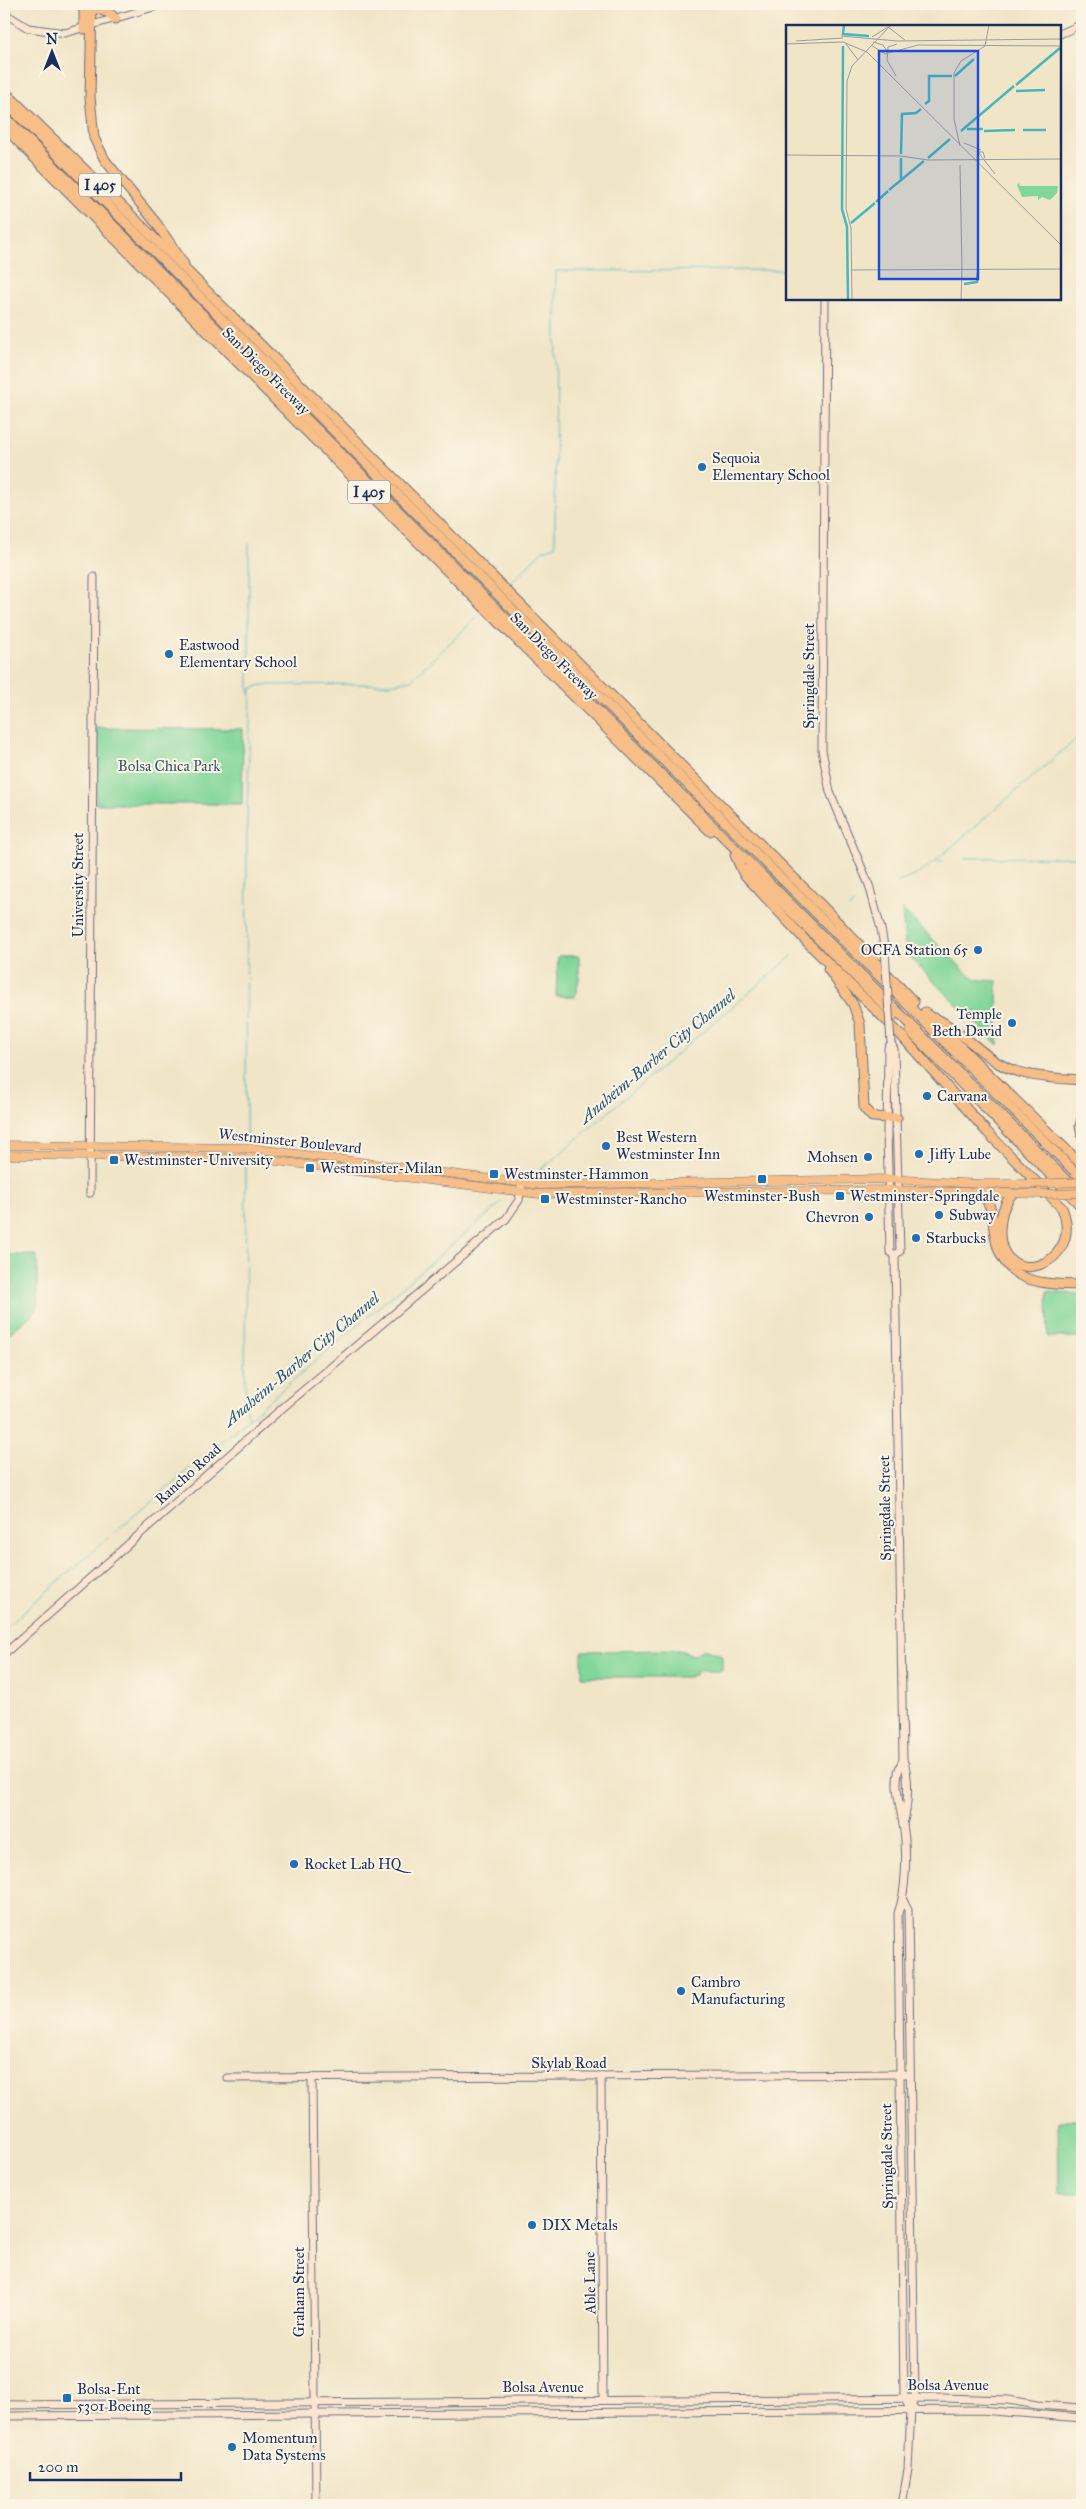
<svg xmlns="http://www.w3.org/2000/svg" width="1086" height="2509" viewBox="0 0 1086 2509" font-family="'IM FELL Great Primer',serif">
<style>
.green{fill:#81d69a;stroke:#4e827c}
.lines{fill:none;stroke-linecap:round;stroke-linejoin:round}
.stream{stroke:#47b6bd;stroke-width:1}
.secondary-casing{stroke:#666f83;stroke-width:9}
.primary-casing{stroke:#666f83;stroke-width:9}
.highway-casing{stroke:#666f83;stroke-width:11}
.secondary{stroke:#fce5cf;stroke-width:7}
.primary{stroke:#f7be87;stroke-width:8}
.highway{stroke:#f7be87;stroke-width:9}
.secondary-bridge-casing{stroke:#666f83;stroke-width:9;stroke-linecap:butt}
.primary-bridge-casing{stroke:#666f83;stroke-width:9;stroke-linecap:butt}
.secondary-bridge{stroke:#fce5cf;stroke-width:7}
.primary-bridge{stroke:#f7be87;stroke-width:8}
.poi-dot{fill:#1f6fb2;stroke:#fcf5e5;stroke-width:2}
.labels{text-anchor:middle;stroke-width:4;stroke-linejoin:round;paint-order:stroke}
.shield{fill:#fcf5e5;stroke:#5e6a86;stroke-width:1}
.shield-label{font-size:14px;font-weight:bold;fill:#1b2f5e}
.street-label{font-size:15px;fill:#1b2f5e;stroke:#fcf5e5}
.poi-label{font-size:15px;fill:#1b2f5e;stroke:#fcf5e5;text-anchor:start}
.park-label{font-size:15px;fill:#34596d;stroke:#fcf5e5}
.water-label{font-size:16px;font-style:italic;fill:#28587a;stroke:#fcf5e5}
.inset-river{fill:none;stroke:#47b6bd;stroke-width:2.5}
.inset-road{fill:none;stroke:#9b9c9e;stroke-width:1}
.view{fill:#1d4ed8;fill-opacity:0.15;stroke:#1d4ed8;stroke-width:2.5}
.inset-edge{fill:none;stroke:#1b2f5e;stroke-width:2.5}
</style>
<rect width="100%" height="100%" fill="#fcf5e5"/>
<filter id="ink" filterUnits="userSpaceOnUse"><feTurbulence type="fractalNoise" baseFrequency=".02" numOctaves="2"/><feDisplacementMap in="SourceGraphic" scale="10" xChannelSelector="R" yChannelSelector="G"/><feConvolveMatrix kernelMatrix="1 2 1 2 8 2 1 2 1" color-interpolation-filters="sRGB"/></filter>
<filter id="wash" filterUnits="userSpaceOnUse"><feTurbulence type="fractalNoise" baseFrequency=".0096" numOctaves="4" result="noise"/><feDisplacementMap in="SourceGraphic" scale="20" xChannelSelector="R" yChannelSelector="G"/><feGaussianBlur stdDeviation="1.12" result="paint"/><feColorMatrix in="noise" values="0 0 0 0 0 0 0 0 0 0 0 0 0 0 0 0 0 1.4 0 .05"/><feComposite in="paint" operator="in"/></filter>
<g filter="url(#wash)">
<rect width="100%" height="100%" fill="#f1e5c8"/>
<g class="green">
<path d="M96,728L243,729L242,804H96Z"/>
<path d="M902,909L968,974L979,980L997,981L998,1045L913,961L905,944Z"/>
<path d="M558,956H579V979L575,997L556,996Z"/>
<path d="M4,1255H37V1310L4,1338Z"/>
<path d="M1047,1292L1082,1294V1337H1048Z"/>
<path d="M703,1649L722,1655V1671H697L696,1675H691V1677H582V1651L679,1650L694,1655Z"/>
<path d="M1058,2120H1082V2193H1059Z"/>
</g>
<g class="lines">
<g class="stream">
<path d="M512,582L542,551L555,546L556,271L787,270"/>
<path d="M249,693V544"/>
<path d="M965,858L1082,857"/>
<path d="M935,862L942,861"/>
<path d="M898,882L916,875L927,868L1082,734"/>
<path d="M848,908L854,904"/>
<path d="M246,1142L247,816L251,689L261,685L390,684L411,680L477,617"/>
<path d="M246,1164L245,1404L249,1418"/>
<path d="M537,1173L792,956"/>
<path d="M115,1532L502,1202"/>
<path d="M4,1629L108,1538"/>
</g>
</g>
</g>
<g filter="url(#ink)">
<g class="lines">
<defs>
<g id="secondary">
<path d="M4,13L28,28L65,33L164,4"/>
<path d="M1060,34L1082,24"/>
<path d="M825,299L822,750L830,792L869,885L881,929L885,951"/>
<path d="M891,1043L888,1048L887,1132L890,1252L895,1255"/>
<path d="M891,1043L894,1049L900,1251L895,1255"/>
<path d="M90,1193L94,577"/>
<path d="M895,1255L903,1760C910,1775 908,1808 903,1824"/>
<path d="M4,1654L279,1411L506,1219L519,1200L522,1183"/>
<path d="M903,1760C891,1780 900,1803 903,1824C907,1848 907,1891 898,1913L904,2398L911,2410"/>
<path d="M601,2076L603,2400"/>
<path d="M227,2078L910,2074"/>
<path d="M312,2078L316,2505"/>
<path d="M4,2405L942,2398L1008,2400L1037,2405L1082,2408"/>
<path d="M4,2416L980,2410L1082,2418"/>
<path d="M902,2505L908,2469L911,2410L915,2398L908,1910L903,1900"/>
</g>
<g id="primary">
<path d="M4,1145L250,1148L540,1185L888,1179L981,1184H1031"/>
<path d="M4,1155L253,1158L539,1194L888,1190L1041,1194"/>
</g>
<g id="highway">
<path d="M92,4L90,97L94,138L105,160L157,224L184,264"/>
<path d="M92,7L109,13L116,19"/>
<path d="M84,29V4"/>
<path d="M4,91L119,203L827,911L914,1002"/>
<path d="M4,101L1082,1179"/>
<path d="M4,116L1082,1196"/>
<path d="M4,127L305,430L710,831"/>
<path d="M735,855L743,873L806,941L900,1034L987,1132L1062,1208C1086,1267 999,1293 1000,1230C1001,1215 1003,1206 1012,1194"/>
<path d="M748,868L894,1015"/>
<path d="M828,969L853,1004L860,1024L864,1108L872,1117L897,1118"/>
<path d="M925,1012L1082,1165"/>
<path d="M935,1018C959,1029 977,1050 998,1063C1023,1078 1055,1078 1082,1080"/>
<path d="M910,1031L1082,1207"/>
<path d="M1082,1119L1080,1126L1082,1136"/>
<path d="M981,1194C992,1204 992,1214 994,1229C1000,1283 1036,1284 1082,1285"/>
</g>
</defs>
<use href="#secondary" class="secondary-casing"/>
<use href="#primary" class="primary-casing"/>
<use href="#highway" class="highway-casing"/>
<use href="#secondary" class="secondary"/>
<use href="#primary" class="primary"/>
<use href="#highway" class="highway"/>
<defs>
<path id="secondary-bridge" d="M885,951L891,1043"/>
<g id="primary-bridge">
<path d="M1031,1184L1082,1182"/>
<path d="M1041,1194L1082,1193"/>
</g>
</defs>
<use href="#secondary-bridge" class="secondary-bridge-casing"/>
<use href="#primary-bridge" class="primary-bridge-casing"/>
<use href="#secondary-bridge" class="secondary-bridge"/>
<use href="#primary-bridge" class="primary-bridge"/>
</g>
</g>
<g class="poi-dot">
<circle cx="702" cy="467" r="5"/>
<circle cx="169" cy="654" r="5"/>
<circle cx="978" cy="950" r="5"/>
<circle cx="1012" cy="1023" r="5"/>
<circle cx="927" cy="1096" r="5"/>
<circle cx="606" cy="1146" r="5"/>
<circle cx="919" cy="1154" r="5"/>
<circle cx="868" cy="1157" r="5"/>
<rect x="109" y="1155" width="10" height="10" rx="2.5"/>
<rect x="305" y="1163" width="10" height="10" rx="2.5"/>
<rect x="489" y="1169" width="10" height="10" rx="2.5"/>
<rect x="757" y="1174" width="10" height="10" rx="2.5"/>
<rect x="835" y="1191" width="10" height="10" rx="2.5"/>
<rect x="540" y="1194" width="10" height="10" rx="2.5"/>
<circle cx="939" cy="1215" r="5"/>
<circle cx="869" cy="1217" r="5"/>
<circle cx="916" cy="1238" r="5"/>
<circle cx="294" cy="1864" r="5"/>
<circle cx="681" cy="1991" r="5"/>
<circle cx="532" cy="2225" r="5"/>
<rect x="62" y="2393" width="10" height="10" rx="2.5"/>
<circle cx="232" cy="2447" r="5"/>
</g>
<g class="labels">
<g class="shield">
<rect x="79" y="173.5" width="42" height="23" rx="4"/>
<rect x="348" y="480.5" width="42" height="23" rx="4"/>
</g>
<g class="shield-label">
<text x="100" y="190">I 405</text>
<text x="369" y="497">I 405</text>
</g>
<g class="street-label">
<text transform="translate(266 371) rotate(45)" y="5">San Diego Freeway</text>
<text transform="translate(554 656) rotate(45)" y="5">San Diego Freeway</text>
<text transform="translate(809 676) rotate(-90)" y="5">Springdale Street</text>
<text transform="translate(78 885) rotate(-90)" y="5">University Street</text>
<text transform="translate(290 1141) rotate(6)" y="5">Westminster Boulevard</text>
<text transform="translate(188 1474) rotate(-42)" y="5">Rancho Road</text>
<text transform="translate(885 1508) rotate(-91)" y="5">Springdale Street</text>
<text x="569" y="2068">Skylab Road</text>
<text transform="translate(887 2156) rotate(-91)" y="5">Springdale Street</text>
<text transform="translate(590 2283) rotate(-91)" y="5">Able Lane</text>
<text transform="translate(299 2292) rotate(-90)" y="5">Graham Street</text>
<text x="948" y="2390">Bolsa Avenue</text>
<text x="543" y="2392">Bolsa Avenue</text>
</g>
<g class="poi-label">
<text x="712" y="463">Sequoia<tspan x="712" dy="17">Elementary School</tspan></text>
<text x="179" y="650">Eastwood<tspan x="179" dy="17">Elementary School</tspan></text>
<text x="968" y="955" text-anchor="end">OCFA Station 65</text>
<text x="1002" y="1019" text-anchor="end">Temple<tspan x="1002" dy="17">Beth David</tspan></text>
<text x="937" y="1101">Carvana</text>
<text x="616" y="1142">Best Western<tspan x="616" dy="17">Westminster Inn</tspan></text>
<text x="929" y="1159">Jiffy Lube</text>
<text x="858" y="1162" text-anchor="end">Mohsen</text>
<text x="124" y="1165">Westminster-University</text>
<text x="320" y="1173">Westminster-Milan</text>
<text x="504" y="1179">Westminster-Hammon</text>
<text x="762" y="1201" text-anchor="middle">Westminster-Bush</text>
<text x="850" y="1201">Westminster-Springdale</text>
<text x="555" y="1204">Westminster-Rancho</text>
<text x="949" y="1220">Subway</text>
<text x="859" y="1222" text-anchor="end">Chevron</text>
<text x="926" y="1243">Starbucks</text>
<text x="304" y="1869">Rocket Lab HQ</text>
<text x="691" y="1987">Cambro<tspan x="691" dy="17">Manufacturing</tspan></text>
<text x="542" y="2230">DIX Metals</text>
<text x="77" y="2394">Bolsa-Ent<tspan x="77" dy="17">5301 Boeing</tspan></text>
<text x="242" y="2443">Momentum<tspan x="242" dy="17">Data Systems</tspan></text>
</g>
<g class="park-label">
<text x="169" y="771">Bolsa Chica Park</text>
</g>
<g class="water-label">
<text transform="translate(657 1056) rotate(-40)" y="6">Anaheim-Barber City Channel</text>
<text transform="translate(301 1359) rotate(-40)" y="6">Anaheim-Barber City Channel</text>
</g>
</g>
<g transform="translate(786 25)">
<rect width="275" height="275" fill="#f1e5c8"/>
<path d="M233,158L234,161H272L271,168L264,175L256,172L252,175V171L236,172L231,160Z" fill="#81d69a"/>
<path class="inset-river" d="M58,0L57,9L83,11M57,21L56,184L61,202L62,275M169,51L188,34M230,60L274,23M230,66L259,65M139,79L143,76V51H166M181,104H197M237,105H260M175,106L228,61M198,106L229,105M115,129L116,89L130,88L135,84M142,133L164,114M115,154V133M103,165L138,136M90,177L102,166M65,198L89,178M178,259L191,257L192,247"/>
<path class="inset-road" d="M55,11L111,16L275,14M86,12L102,2L119,15M10,16L57,13M87,17L97,20L101,26M0,19L57,17L81,27L275,220M60,19L72,35M85,20L99,29L132,20L274,21M110,51L101,35L102,22L111,19M178,118L195,125M174,121L168,94V48L175,36L199,21L203,0M0,130L115,131L142,135L275,134M199,133L197,127H192L209,149M174,140L176,245M65,245L275,244M66,275L65,203L60,184L61,56L66,41L105,0M175,275L176,243"/>
<path class="view" d="M93,26H192V254H93Z"/>
<rect width="275" height="275" class="inset-edge"/>
</g>
<rect width="1086" height="2509" fill="none" stroke="#fcf5e5" stroke-width="20"/>
<g transform="translate(52 52)" stroke="#fcf5e5" stroke-width="4" paint-order="stroke">
<path d="M0-4L9 19L0 12L-9 19Z" fill="#1b2f5e"/>
<text y="-8" font-size="14" font-weight="bold" text-anchor="middle" fill="#1b2f5e">N</text>
</g>
<path d="M30 2472v8h151v-8" fill="none" stroke="#1b2f5e" stroke-width="2.5"/>
<text x="38" y="2472" font-size="15" fill="#1b2f5e" stroke="#fcf5e5" stroke-width="4" paint-order="stroke">200 m</text>
</svg>
